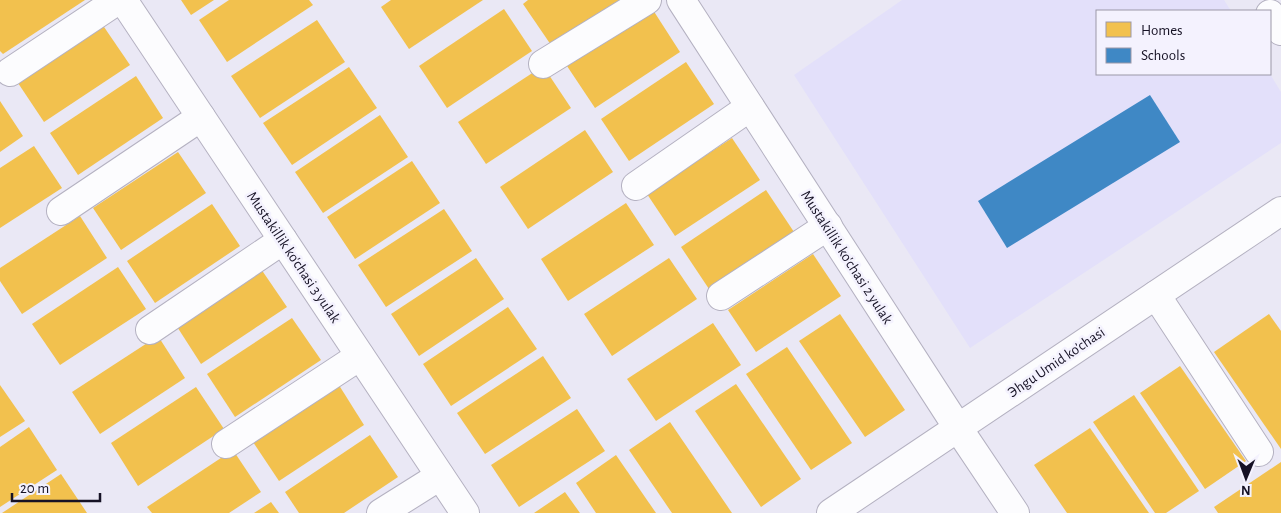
<svg xmlns="http://www.w3.org/2000/svg" width="1281" height="513" viewBox="0 0 1281 513" font-family="'Alegreya Sans',sans-serif">
<style>
.built{fill:#e3e0fa}
.homes{fill:#f2c14e}
.schools{fill:#3f88c5}
.lines{fill:none;stroke-linecap:round;stroke-linejoin:round}
.minor-casing{stroke:#b4b1c1;stroke-width:30}
.minor{stroke:#fcfcfe;stroke-width:28}
.labels{text-anchor:middle;stroke-width:5;stroke-linejoin:round;paint-order:stroke}
.street-label{font-size:15px;fill:#161225;stroke:#f4f2fe}
</style>
<rect width="100%" height="100%" fill="#eae8f5"/>
<path class="built" d="M902,0H1224L1231,11H1097V74H1270L1281,92V143L970,348L794,75Z"/>
<g class="homes">
<path d="M0,0H85L3,54L0,51Z"/>
<path d="M181,0H214L191,15Z"/>
<path d="M229,0H309L313,5L227,62L199,20Z"/>
<path d="M391,0H483L409,49L381,7Z"/>
<path d="M528,0H620L551,45L523,4Z"/>
<path d="M504,9L532,51L447,108L419,66Z"/>
<path d="M653,10L680,52L595,108L567,66Z"/>
<path d="M317,20L345,62L260,118L231,76Z"/>
<path d="M102,24L130,65L44,122L16,80Z"/>
<path d="M686,62L714,104L629,161L601,119Z"/>
<path d="M543,66L571,108L486,164L458,122Z"/>
<path d="M349,67L377,108L292,165L263,123Z"/>
<path d="M136,76L163,118L78,175L50,133Z"/>
<path d="M0,101L23,136L0,152Z"/>
<path d="M380,115L408,157L323,213L295,172Z"/>
<path d="M585,130L613,172L528,229L500,187Z"/>
<path d="M732,138L760,180L675,236L647,194Z"/>
<path d="M34,146L62,188L0,228V168Z"/>
<path d="M178,152L206,193L121,250L93,208Z"/>
<path d="M412,161L440,203L355,259L327,217Z"/>
<path d="M766,190L794,232L709,289L681,247Z"/>
<path d="M626,203L654,245L568,301L541,259Z"/>
<path d="M212,204L240,246L155,303L127,261Z"/>
<path d="M444,209L472,251L386,307L358,265Z"/>
<path d="M80,216L107,258L22,314L0,281V268Z"/>
<path d="M813,254L841,296L756,352L728,310Z"/>
<path d="M476,258L504,299L419,356L391,314Z"/>
<path d="M669,258L697,299L612,356L584,314Z"/>
<path d="M259,266L287,307L201,364L174,322Z"/>
<path d="M118,267L146,309L60,365L32,324Z"/>
<path d="M508,307L537,349L451,406L423,364Z"/>
<path d="M840,314L905,410L865,437L799,341Z"/>
<path d="M1269,314L1281,331V449L1214,352Z"/>
<path d="M292,318L321,360L235,417L207,374Z"/>
<path d="M713,323L741,365L656,421L627,379Z"/>
<path d="M158,336L185,378L100,434L72,392Z"/>
<path d="M787,347L852,443L811,470L746,374Z"/>
<path d="M543,356L571,398L485,454L457,413Z"/>
<path d="M1180,366L1246,461L1205,489L1140,393Z"/>
<path d="M337,382L364,425L279,481L251,439Z"/>
<path d="M736,384L801,479L761,507L695,411Z"/>
<path d="M0,385L25,421L0,437Z"/>
<path d="M196,387L224,429L138,486L111,443Z"/>
<path d="M1134,395L1199,491L1166,513H1155L1093,422Z"/>
<path d="M577,409L605,451L519,507L491,465Z"/>
<path d="M670,422L732,513H672L629,450Z"/>
<path d="M29,427L57,470L0,507V447Z"/>
<path d="M1090,428L1149,513H1067L1034,465Z"/>
<path d="M370,435L398,477L344,513H299L285,492Z"/>
<path d="M233,450L261,492L229,513H152L147,507Z"/>
<path d="M616,455L656,513H596L576,483Z"/>
<path d="M1281,462V513H1218L1214,507Z"/>
<path d="M61,474L87,513H2Z"/>
<path d="M565,492L580,513H534Z"/>
<path d="M271,502L279,513H254Z"/>
</g>
<path class="schools" d="M1150,95L1180,142L1007,248L978,201Z"/>
<g class="lines">
<defs>
<g id="minor">
<path d="M123,0L465,513"/>
<path d="M681,0L958,428L1015,513"/>
<path d="M1270,14L1281,31"/>
<path d="M543,64L647,0"/>
<path d="M10,72L118,0"/>
<path d="M636,186L750,107"/>
<path d="M61,211L201,117"/>
<path d="M1156,295L1259,452"/>
<path d="M721,296L828,226"/>
<path d="M150,330L283,240"/>
<path d="M226,444L360,356"/>
<path d="M381,513L440,476"/>
<path d="M831,513L1281,211"/>
</g>
</defs>
<use href="#minor" class="minor-casing"/>
<use href="#minor" class="minor"/>
</g>
<g class="labels">
<g class="street-label">
<text transform="translate(294 257) rotate(56)" y="5">Mustakillik ko'chasi 3 yulak</text>
<text transform="translate(847 257) rotate(57)" y="5">Mustakillik ko'chasi 2 yulak</text>
<text transform="translate(1056 362) rotate(-34)" y="5">Эhgu Umid ko’chasi</text>
</g>
</g>
<rect x="1096" y="10" width="175" height="65" fill="#f4f2fe" stroke="#9b98a7"/>
<rect x="1106" y="22" width="25" height="15" fill="#f2c14e" stroke="#9b98a7"/>
<text x="1141" y="35" font-size="15" fill="#161225">Homes</text>
<rect x="1106" y="48" width="25" height="15" fill="#3f88c5" stroke="#9b98a7"/>
<text x="1141" y="60" font-size="15" fill="#161225">Schools</text>
<g transform="translate(1246 478) rotate(181)" stroke="#f4f2fe" stroke-width="4" paint-order="stroke">
<path d="M0-4L9 19L0 12L-9 19Z" fill="#161225"/>
<text y="-8" font-size="14" font-weight="bold" text-anchor="middle" fill="#161225">N</text>
</g>
<path d="M12 493v8h88v-8" fill="none" stroke="#161225" stroke-width="2.5"/>
<text x="20" y="493" font-size="15" fill="#161225" stroke="#f4f2fe" stroke-width="4" paint-order="stroke">20 m</text>
</svg>
